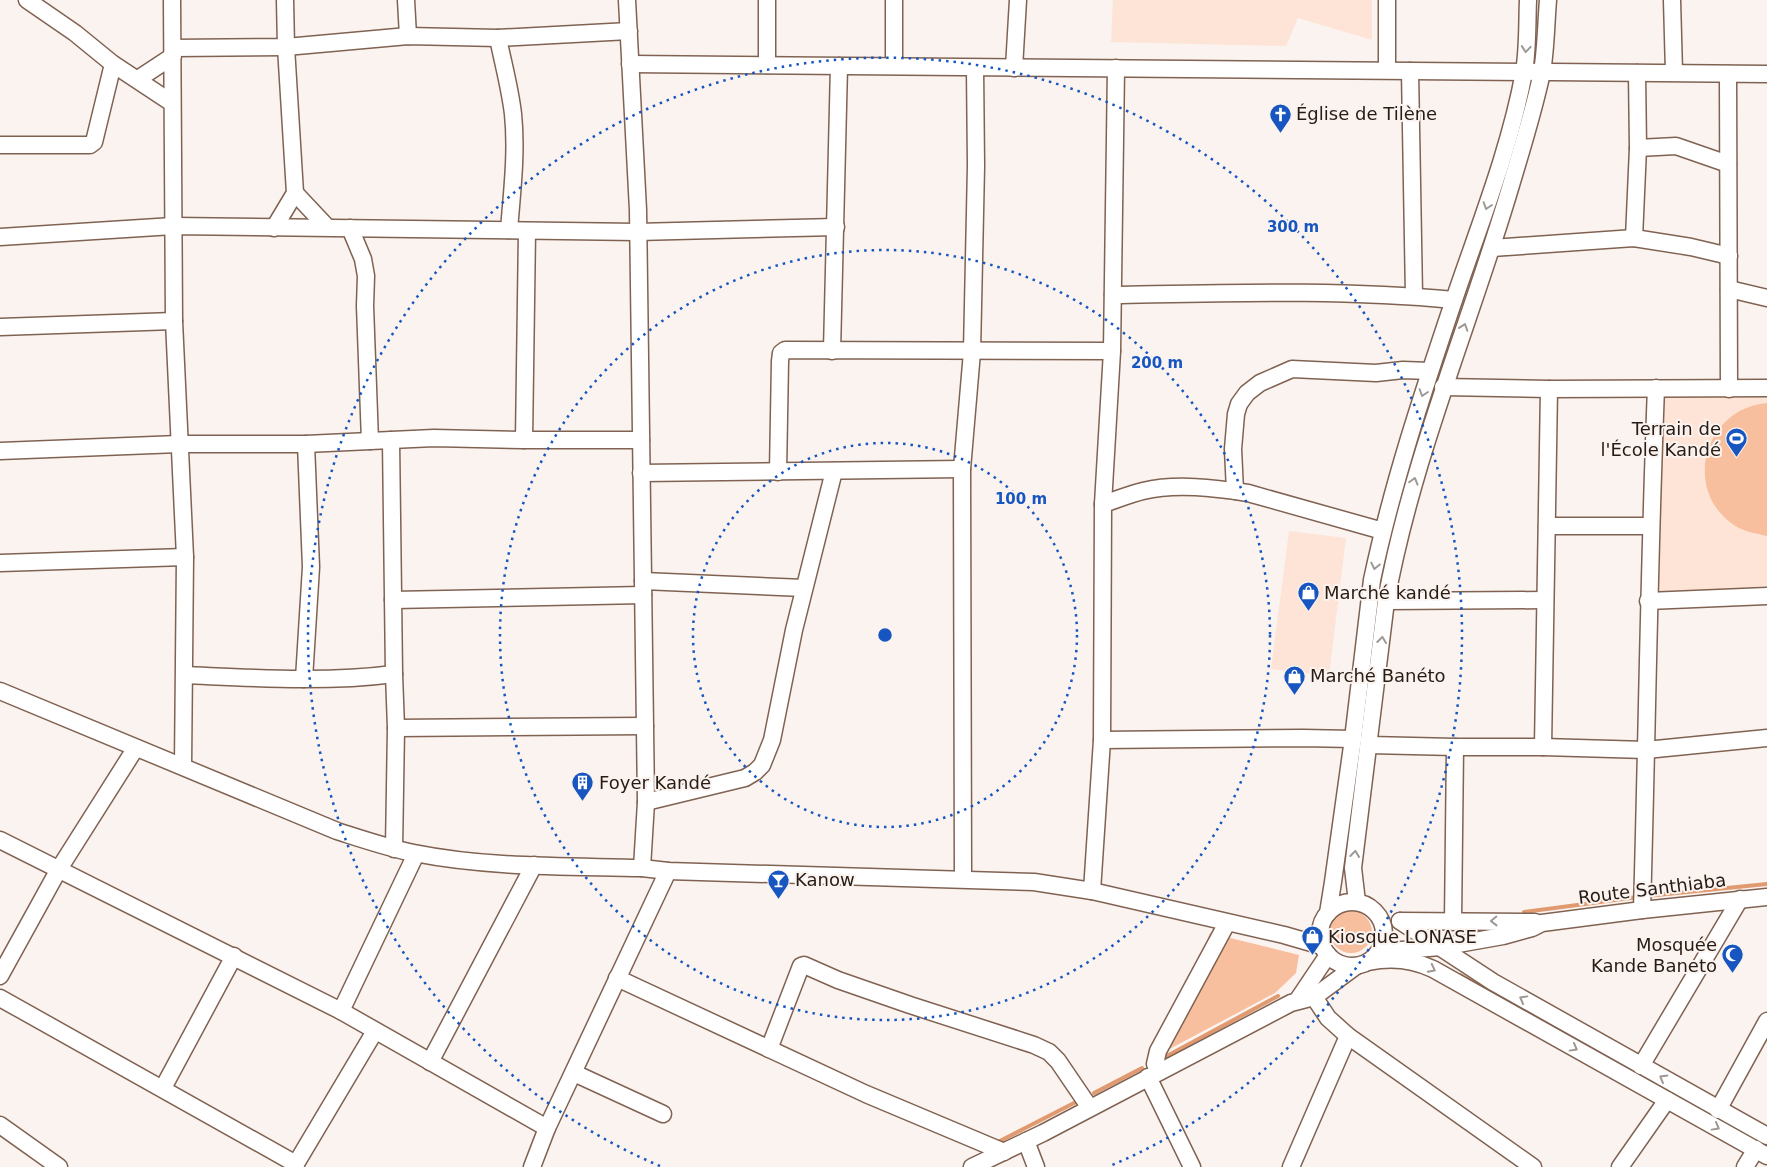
<svg xmlns="http://www.w3.org/2000/svg" width="1767" height="1167" viewBox="0 0 1767 1167" font-family="'DejaVu Sans',sans-serif">
<style>
.built{fill:#fee4d6}
.green{fill:#f8bf9e}
.lines{fill:none;stroke-linecap:round;stroke-linejoin:round}
.stream{stroke:#e19a70;stroke-width:4}
.minor-casing{stroke:#806252;stroke-width:19}
.minor{stroke:#fff;stroke-width:16}
.oneway{stroke:#9e9895}
.ring{fill:none;stroke:#1755c0;stroke-width:2.5;stroke-dasharray:2.5 5}
.labels{text-anchor:middle;stroke-width:4;stroke-linejoin:round;paint-order:stroke}
.poi-label{font-size:18px;fill:#271b14;stroke:#faf3ef;text-anchor:start}
.street-label{font-size:18px;fill:#271b14;stroke:#faf3ef}
.centre{fill:#1755c0;stroke:#faf3ef;stroke-width:2.5}
.ring-label{font-size:15px;text-anchor:middle;font-weight:bold;fill:#1755c0;stroke:#faf3ef;stroke-width:4;stroke-linejoin:round;paint-order:stroke}
</style>
<rect width="100%" height="100%" fill="#faf3ef"/>
<g class="built">
<path d="M1113,0H1372V40L1298,18L1286,46L1111,42Z"/>
<path d="M1767,392V586L1656,596L1662,396Z"/>
<path d="M1289,531L1346,538L1329,676L1271,669Z"/>
</g>
<g class="green">
<path d="M1767,403V536C1754,533 1741,531 1731,523C1682,486 1706,408 1767,403Z"/>
<circle cx="1351" cy="932" r="21"/>
<path d="M1210,933L1299,955L1296,973L1275,993L1162,1053Z"/>
</g>
<g class="lines">
<g class="stream">
<path d="M1647,896L1767,884"/>
<path d="M1524,912L1638,897"/>
<path d="M1460,975L1554,1027"/>
<path d="M1165,1057L1278,996"/>
<path d="M1094,1093L1142,1068"/>
<path d="M996,1143L1074,1103"/>
</g>
<defs>
<g id="minor">
<path d="M27,0L75,33L113,64L172,103"/>
<path d="M172,0L174,321L185,557L183,766"/>
<path d="M406,0L408,36"/>
<path d="M627,0L638,210L646,802L642,868"/>
<path d="M894,0V65"/>
<path d="M1387,0V70"/>
<path d="M1672,0L1674,72"/>
<path d="M498,38C503,63 510,88 513,114C517,152 512,192 509,230"/>
<path d="M173,48L286,47L408,36L498,38L629,31"/>
<path d="M630,64L1767,74"/>
<path d="M767,65V0"/>
<path d="M1014,68L1018,0"/>
<path d="M1410,71L1414,296"/>
<path d="M1728,74L1729,389"/>
<path d="M138,79L173,56"/>
<path d="M0,145H90L94,142L113,64"/>
<path d="M1638,148L1676,146L1728,164"/>
<path d="M295,193L327,227"/>
<path d="M274,228L295,193L286,47L285,0"/>
<path d="M350,228L363,259L366,276L365,306L370,441"/>
<path d="M0,237L173,226L637,232L836,227"/>
<path d="M1634,238L1638,148L1637,73"/>
<path d="M1492,248L1634,238L1691,247L1729,256"/>
<path d="M1729,289L1767,298"/>
<path d="M1113,295C1227,293 1341,289 1454,300"/>
<path d="M0,327L174,321"/>
<path d="M832,351L839,66"/>
<path d="M1443,387L1549,389L1767,388"/>
<path d="M391,440L394,674L396,728L394,849"/>
<path d="M524,440H641"/>
<path d="M0,451L179,444H306L434,438L524,440L527,231"/>
<path d="M778,472L780,361L781,353L785,350L1112,351"/>
<path d="M641,473L962,469"/>
<path d="M1235,491L1233,449L1236,414L1239,404L1247,393L1260,383L1292,369L1376,373L1403,370L1430,371"/>
<path d="M1103,504C1116,500 1130,494 1143,491C1176,483 1215,488 1248,493L1383,531"/>
<path d="M1547,526H1651"/>
<path d="M0,563L185,557"/>
<path d="M643,581L804,588"/>
<path d="M393,600L643,595"/>
<path d="M1386,601L1545,600"/>
<path d="M1648,601L1767,596"/>
<path d="M185,675C254,678 324,683 394,674"/>
<path d="M304,679L311,567L306,444"/>
<path d="M0,691L337,831C362,839 388,848 414,853C489,868 567,866 642,868L668,871L1034,882L1092,891L1284,935L1322,946"/>
<path d="M396,728L645,726"/>
<path d="M1102,740L1303,738L1353,739"/>
<path d="M1369,745L1455,747H1543L1646,750L1767,738"/>
<path d="M1543,747L1549,389"/>
<path d="M646,802L745,778L755,772L762,765L772,740L794,630L834,471"/>
<path d="M0,840L341,1011L547,1128"/>
<path d="M963,879L962,469L972,352L976,166L975,68"/>
<path d="M1092,891L1102,740L1103,504L1112,351L1116,68"/>
<circle cx="1352" cy="934" r="32"/>
<path d="M1357,902L1353,868L1386,601C1412,458 1470,324 1511,185C1522,148 1534,110 1542,72C1546,48 1546,24 1548,0"/>
<path d="M1642,910C1647,736 1649,562 1656,388"/>
<path d="M1328,913L1333,882L1353,739L1372,580C1392,485 1423,392 1454,300C1479,226 1510,149 1524,72C1528,48 1527,24 1528,0"/>
<path d="M1400,921L1493,982L1767,1136"/>
<path d="M1400,921L1535,922"/>
<path d="M1453,922L1455,747"/>
<path d="M1389,951L1441,947L1503,936L1532,928L1542,923L1642,910L1767,897"/>
<path d="M1368,962C1391,957 1412,959 1433,969L1767,1156"/>
<path d="M0,976L59,869L135,749"/>
<path d="M617,978L866,1094L1004,1152"/>
<path d="M1314,997L1328,1018L1348,1036L1533,1167"/>
<path d="M0,998L296,1164"/>
<path d="M1297,1001L1328,955"/>
<path d="M341,1011L416,854"/>
<path d="M769,1049L801,966L804,965L838,980L910,1005L1034,1045L1049,1052L1058,1061L1090,1108"/>
<path d="M430,1062L534,865"/>
<path d="M1641,1066L1740,899"/>
<path d="M1159,1071L1155,1064L1158,1051L1227,923"/>
<path d="M574,1073L663,1114"/>
<path d="M1148,1077L1192,1167"/>
<path d="M163,1088L234,956"/>
<path d="M1718,1110L1767,1021"/>
<path d="M0,1125L59,1167"/>
<path d="M1026,1141L1036,1167"/>
<path d="M294,1167L375,1031"/>
<path d="M532,1167L547,1128L668,871"/>
<path d="M972,1167L1043,1133L1291,1003L1314,997L1356,966"/>
<path d="M1291,1167L1348,1036"/>
<path d="M1620,1167L1667,1100"/>
<path d="M1745,1167L1756,1149"/>
</g>
</defs>
<use href="#minor" class="minor-casing"/>
<use href="#minor" class="minor"/>
</g>
<defs><path id="oneway-chevron" d="M-2-3.5L2.5 0L-2 3.5" fill="none" stroke-width="1.6" stroke-linecap="round" stroke-linejoin="round" transform="scale(1.25)"/></defs>
<g class="oneway">
<use href="#oneway-chevron" transform="translate(1526 49) rotate(95)"/>
<use href="#oneway-chevron" transform="translate(1487 206) rotate(108)"/>
<use href="#oneway-chevron" transform="translate(1464 327) rotate(-71)"/>
<use href="#oneway-chevron" transform="translate(1423 393) rotate(108)"/>
<use href="#oneway-chevron" transform="translate(1414 481) rotate(-74)"/>
<use href="#oneway-chevron" transform="translate(1375 566) rotate(102)"/>
<use href="#oneway-chevron" transform="translate(1382 640) rotate(-83)"/>
<use href="#oneway-chevron" transform="translate(1355 854) rotate(-83)"/>
<use href="#oneway-chevron" transform="translate(1494 921) rotate(179)"/>
<use href="#oneway-chevron" transform="translate(1432 969) rotate(27)"/>
<use href="#oneway-chevron" transform="translate(1523 999) rotate(-151)"/>
<use href="#oneway-chevron" transform="translate(1574 1048) rotate(29)"/>
<use href="#oneway-chevron" transform="translate(1663 1078) rotate(-150)"/>
<use href="#oneway-chevron" transform="translate(1716 1127) rotate(29)"/>
</g>
<g class="ring">
<circle cx="885" cy="635" r="192"/>
<circle cx="885" cy="635" r="385"/>
<path d="M660 1166A577 577 0 1 1 1110 1166"/>
</g>
<defs>
<symbol id="church-pin" viewBox="-11 -11 22 30"><path d="M0 17L-7.5 6A9.5 9.5 0 1 1 7.5 6Z" fill="#1755c0" stroke="#faf3ef"/><path d="M-1.2-6h2.4v3.5h3.3v2.4h-3.3V6h-2.4V-.1h-3.3v-2.4h3.3Z" fill="#fff"/></symbol>
<symbol id="stadium-pin" viewBox="-11 -11 22 30"><path d="M0 17L-7.5 6A9.5 9.5 0 1 1 7.5 6Z" fill="#1755c0" stroke="#faf3ef"/><path d="M0-5a6.5 5 0 1 0 0 10a6.5 5 0 1 0 0-10ZM-3.5-1.8h7v3.6h-7Z" fill="#fff"/></symbol>
<symbol id="shop-pin" viewBox="-11 -11 22 30"><path d="M0 17L-7.5 6A9.5 9.5 0 1 1 7.5 6Z" fill="#1755c0" stroke="#faf3ef"/><path d="M-5-2.5h2.3a2.7 3.5 0 0 1 5.4 0H5L5.5 6h-11ZM-1.5-2.5h3a1.5 2.3 0 0 0-3 0Z" fill="#fff"/></symbol>
<symbol id="building-pin" viewBox="-11 -11 22 30"><path d="M0 17L-7.5 6A9.5 9.5 0 1 1 7.5 6Z" fill="#1755c0" stroke="#faf3ef"/><path d="M-4-6H4V6H1V3H-1V6H-4ZM-2.5-4.3h1.7v1.8h-1.7ZM.8-4.3h1.7v1.8H.8ZM-2.5-1h1.7V.8h-1.7ZM.8-1h1.7V.8H.8Z" fill="#fff"/></symbol>
<symbol id="bar-pin" viewBox="-11 -11 22 30"><path d="M0 17L-7.5 6A9.5 9.5 0 1 1 7.5 6Z" fill="#1755c0" stroke="#faf3ef"/><path d="M-6-5H6L.8 .8V4.5H3.5V6h-7V4.5H-.8V.8Z" fill="#fff"/></symbol>
<symbol id="mosque-pin" viewBox="-11 -11 22 30"><path d="M0 17L-7.5 6A9.5 9.5 0 1 1 7.5 6Z" fill="#1755c0" stroke="#faf3ef"/><path d="M3.5-4.9A6 6 0 1 0 3.5 4.9A5 5 0 1 1 3.5-4.9Z" fill="#fff"/></symbol>
</defs>
<g fill-rule="evenodd">
<use href="#church-pin" x="1268" y="102" width="25" height="34"/>
<use href="#stadium-pin" x="1724" y="426" width="25" height="34"/>
<use href="#shop-pin" x="1296" y="580" width="25" height="34"/>
<use href="#shop-pin" x="1282" y="664" width="25" height="34"/>
<use href="#building-pin" x="570" y="770" width="25" height="34"/>
<use href="#bar-pin" x="766" y="868" width="25" height="34"/>
<use href="#shop-pin" x="1300" y="924" width="25" height="34"/>
<use href="#mosque-pin" x="1720" y="942" width="25" height="34"/>
</g>
<g class="labels">
<g class="poi-label">
<text x="1296" y="120">Église de Tilène</text>
<text x="1721" y="435" text-anchor="end">Terrain de<tspan x="1721" dy="21">l'École Kandé</tspan></text>
<text x="1324" y="599">Marché kandé</text>
<text x="1310" y="682">Marché Banéto</text>
<text x="599" y="789">Foyer Kandé</text>
<text x="795" y="886">Kanow</text>
<text x="1328" y="943">Kiosque LONASE</text>
<text x="1717" y="951" text-anchor="end">Mosquée<tspan x="1717" dy="21">Kande Baneto</tspan></text>
</g>
<g class="street-label">
<text transform="translate(1652 889) rotate(-7)" y="6">Route Santhiaba</text>
</g>
</g>
<circle cx="885" cy="635" r="8" class="centre"/>
<g class="ring-label">
<text x="1293" y="232">300 m</text>
<text x="1157" y="368">200 m</text>
<text x="1021" y="504">100 m</text>
</g>
</svg>
